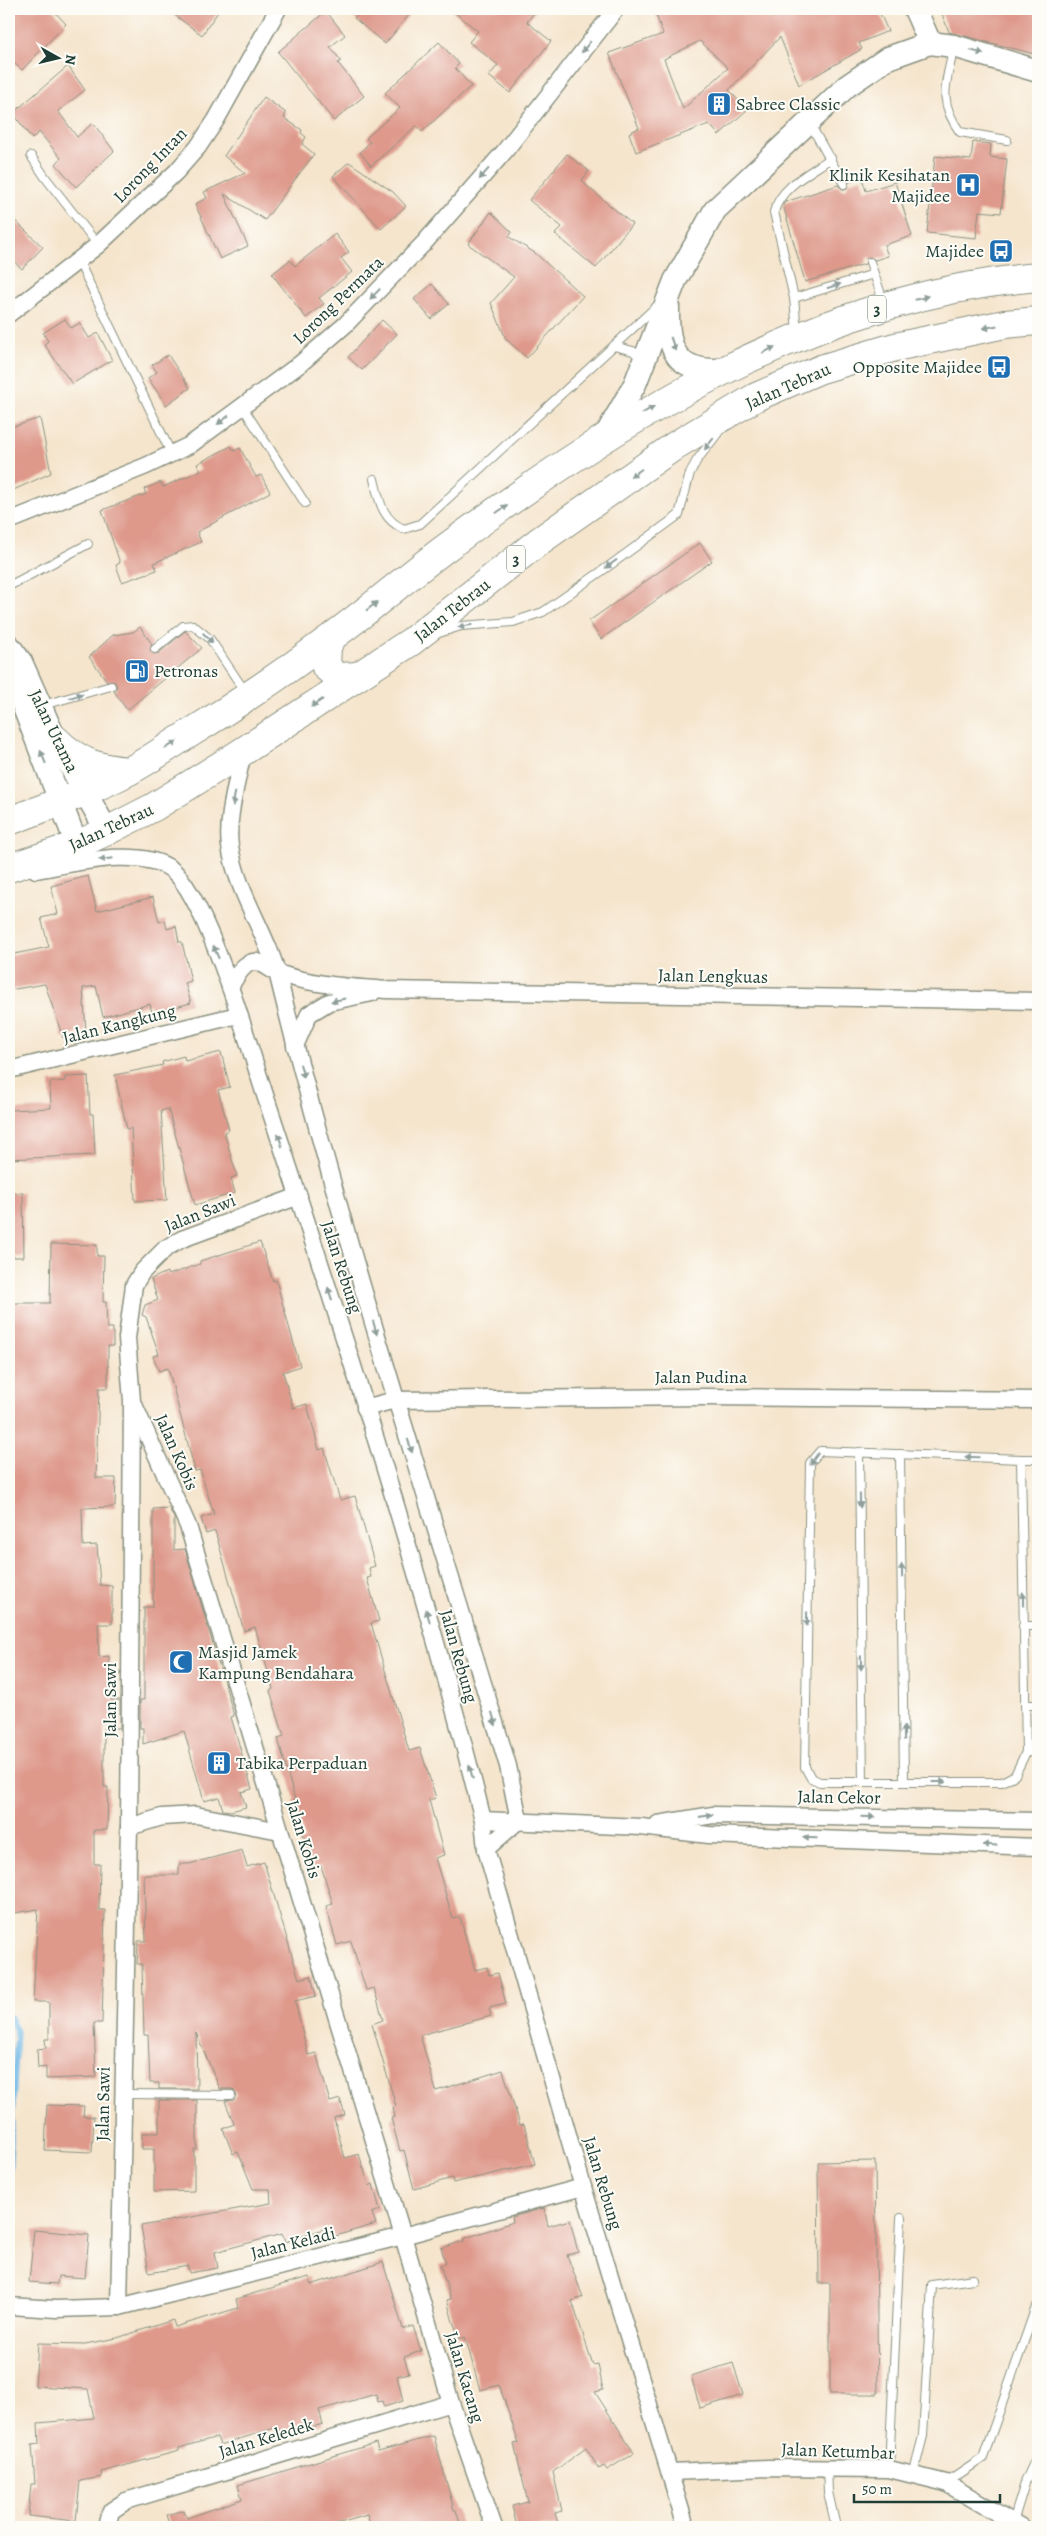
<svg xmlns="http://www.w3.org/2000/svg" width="1047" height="2536" viewBox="0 0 1047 2536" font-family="Alegreya,serif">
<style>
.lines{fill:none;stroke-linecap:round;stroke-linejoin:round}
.stream{stroke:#6db8e6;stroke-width:5.5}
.building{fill:#de998b;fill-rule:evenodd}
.lane-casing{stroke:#8a9180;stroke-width:10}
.street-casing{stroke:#8a9180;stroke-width:19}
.secondary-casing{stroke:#8a9180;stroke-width:25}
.highway-casing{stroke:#8a9180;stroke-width:30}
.lane{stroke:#fff;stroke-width:8}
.street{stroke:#fff;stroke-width:16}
.secondary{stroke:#fff;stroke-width:22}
.highway{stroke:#fff;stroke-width:28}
.oneway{fill:#8f9e9a}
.labels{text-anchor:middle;stroke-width:4;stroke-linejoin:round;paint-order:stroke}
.shield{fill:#fdfcf7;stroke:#62766e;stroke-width:1}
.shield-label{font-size:16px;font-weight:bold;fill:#1f3d34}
.poi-label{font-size:18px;fill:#1f3d34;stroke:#fdfcf7;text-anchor:start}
.street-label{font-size:18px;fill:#1f3d34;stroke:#fdfcf7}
</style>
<rect width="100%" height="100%" fill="#fdfcf7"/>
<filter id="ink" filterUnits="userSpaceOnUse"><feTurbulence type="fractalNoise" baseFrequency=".02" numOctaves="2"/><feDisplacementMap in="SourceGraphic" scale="10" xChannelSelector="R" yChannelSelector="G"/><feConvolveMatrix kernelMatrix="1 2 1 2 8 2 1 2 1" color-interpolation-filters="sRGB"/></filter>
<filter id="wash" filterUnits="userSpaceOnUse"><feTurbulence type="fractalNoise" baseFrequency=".0096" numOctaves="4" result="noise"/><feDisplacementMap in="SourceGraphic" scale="20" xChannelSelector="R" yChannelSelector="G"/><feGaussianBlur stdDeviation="1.12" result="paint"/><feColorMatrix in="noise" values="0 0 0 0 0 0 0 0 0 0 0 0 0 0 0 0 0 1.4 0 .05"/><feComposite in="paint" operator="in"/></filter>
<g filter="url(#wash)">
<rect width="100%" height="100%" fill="#f5e5cd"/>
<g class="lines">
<path class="stream" d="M9,2017L17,2031L9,2175"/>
</g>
<g id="blocks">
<g class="building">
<path d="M9,9H52L66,24L22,70L9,59V23L15,17Z"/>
<path d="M166,9H220L202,35Z"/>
<path d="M362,9H414L385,44L354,18Z"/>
<path d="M450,9H537L527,22L551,41L510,93L489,76L498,65L469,42L478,31Z"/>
<path d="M654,9H878L888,31L859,43L862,49L799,85L780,37L729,90L747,110L719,135L709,124L636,152L629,133L639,128L609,53L663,34ZM700,41L728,68L683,109L664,59Z"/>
<path d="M940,9H1038V55L949,32Z"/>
<path d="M326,11L345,35L330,47L341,61L338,63L364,96L334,121L278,52Z"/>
<path d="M439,42L459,64L455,68L471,86L422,132L416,126L371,166L360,152L370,142L366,138L400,108L385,93Z"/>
<path d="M68,66L85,90L58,111L77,137L93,123L114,151L76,187L56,164L61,158L39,132L32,139L13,113Z"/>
<path d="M264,97L286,113L284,118L302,130L301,133L306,137L302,144L314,154L265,220L224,194L248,246L220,259L195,204L207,198L204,192L245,173L224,156Z"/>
<path d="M973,142L991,144L990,157L1007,159L1001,213L979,211L976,238L927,233L935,156L971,160Z"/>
<path d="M567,154L589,171L582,180L587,186L632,224L596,268L555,234L562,227L529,200Z"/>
<path d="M349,162L393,192L406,206L381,229L333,176Z"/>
<path d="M862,178L866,191L895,182L912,236L884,245L888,256L875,260L869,257L865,264L805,282L783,205L785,202L838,185L842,189H846L849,182Z"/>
<path d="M491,212L512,232L509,237L535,253L583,296L527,358L506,339L491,303L514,277L468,244Z"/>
<path d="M9,215L43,247L22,269L9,257Z"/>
<path d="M335,234L349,252L341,258L352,272L319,298L324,304L306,318L272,274L290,260L295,266Z"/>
<path d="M432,284L449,304L431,319L414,299Z"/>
<path d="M65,319L71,328L80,323L89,338L98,333L112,360L72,384L44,344L48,341L43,333Z"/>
<path d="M382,320L397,334L362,370L348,357Z"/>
<path d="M168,355L190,388L166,405L148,378L157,372L152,365Z"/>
<path d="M40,418L51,473L9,492V428Z"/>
<path d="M231,446L234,451L240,448L256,477L261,475L270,492L197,532L201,542L154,563L157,570L122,582L116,565L120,563L102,510L146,494L144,489L161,482L163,487L201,470L197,464Z"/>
<path d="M700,543L712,561L601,639L589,621Z"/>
<path d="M140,627L152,644L150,650L154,654L159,653L185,631L202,648L127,710L114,691L117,687L115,682L107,681L89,657L113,635L133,632Z"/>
<path d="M88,876L97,911L153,897L159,922L165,920L167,929L176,926L179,942H182L191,981L185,983L191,1003L152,1013L150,1004L103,1017L96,986L83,988L86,1031L63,1038L45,984L9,990V955L49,947L41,918L58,914L51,886Z"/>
<path d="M221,1052L230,1087L218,1090L229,1130L224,1132L237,1176L231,1178L235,1193L195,1205L168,1109L161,1111L167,1200L135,1201L131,1128L127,1129L115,1075L163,1065L162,1062L184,1056L185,1061Z"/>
<path d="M88,1076L90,1114H93L95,1155L9,1159V1110L51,1108L50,1082L65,1081V1077Z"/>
<path d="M9,1193H23L24,1257H9Z"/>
<path d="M260,1242L273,1281L276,1280L300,1366L283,1372L293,1408L307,1404L319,1450L324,1448L340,1500L355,1496L375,1566L369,1568L371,1577L367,1578L379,1621L371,1623L409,1751L420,1748L436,1798L429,1800L444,1855L435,1858L453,1919L460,1917L475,1970L487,1967L489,1975L498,1973L506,2004L489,2008L491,2016L420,2035L436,2091L503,2070L520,2125L524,2124L535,2164L453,2183L452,2178L414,2189L404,2150L400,2151L391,2118L395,2117L393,2107L396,2106L372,2024L383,2020L374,1988L366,1990L351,1941L337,1945L326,1906L333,1904L321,1866L310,1870L300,1842L305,1840L293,1801L295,1800L278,1738L284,1736L270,1691L273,1689L255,1627L244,1631L215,1531L206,1534L201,1518L214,1514L200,1470L195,1471L168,1368L159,1371L153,1356L159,1354L146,1317L142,1315L145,1305L158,1300L151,1279L167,1272L168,1275L200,1264V1261Z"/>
<path d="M51,1244L97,1245V1256H104L103,1302H106L107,1328H113V1346H108V1388H99L96,1478H116L115,1507L82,1508L83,1546L97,1545L100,1585L112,1586V1624H98L99,1657L109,1656L111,1700H120V1728H104V1787H108L107,1830H94V1864H100L99,1910H105L102,2023H94L96,2077L46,2079V2067L38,2068L37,2049L46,2048L45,2039H49V2002H33L38,1909L9,1914V1303H50Z"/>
<path d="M169,1508L174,1518V1550L185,1549L234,1716L231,1717L252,1789L241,1792L246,1807L231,1811L223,1810L219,1797L204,1801L184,1731L143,1744V1728H140V1700H144V1607H153V1509Z"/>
<path d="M242,1850L247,1867L264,1862L299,1979L311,1976L316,1996L295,2001L308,2055L316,2053L330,2102L340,2099L345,2115L334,2118L345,2158L359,2154L369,2186L373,2184L380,2210L372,2213L376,2224L332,2237L329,2227L285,2242L282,2234L215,2252L218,2268L189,2273L188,2266L149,2273L141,2226L271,2203L270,2189H253L238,2152L233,2154L223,2129L234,2124L225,2101L234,2100L236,2093L232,2089H220L196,2033L197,2089H159V2083H150L148,2035H144L142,1964H137L138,1941H146L144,1875H179V1864H189Z"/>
<path d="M159,2100H197V2149H194V2191L154,2192V2149H142V2133H159Z"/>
<path d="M47,2105L84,2106L83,2116L94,2117L92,2152L45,2150Z"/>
<path d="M875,2161L878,2394H830V2283H819L818,2162Z"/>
<path d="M544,2208L548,2226L570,2220L578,2252L567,2255L583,2297L572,2301L593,2365L598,2364L603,2390L595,2392L634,2453L607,2470L604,2466L599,2469L586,2448L553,2472L562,2511L555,2513L559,2527H517L512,2506L528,2502L514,2444L519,2443L499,2385L480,2390L465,2337L460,2339L453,2322L447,2300L451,2299L440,2265L446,2263L441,2248L464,2241L463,2239L513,2222L512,2217Z"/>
<path d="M34,2230L89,2235L85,2278L58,2276L57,2284L29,2282Z"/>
<path d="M383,2262L403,2329L413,2326L421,2351L404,2357L409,2373L397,2376L403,2401L384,2407L382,2401L378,2402L376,2394L319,2410L323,2424L281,2436L278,2427L220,2445L217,2437L179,2448V2451L101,2472L102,2477L80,2481L76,2521L28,2516L31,2484H35L32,2445L39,2444L38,2423L94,2418L88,2389L35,2386L38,2343L85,2344L117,2338L173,2320L175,2327L238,2308L236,2299L281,2285L309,2277L311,2285Z"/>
<path d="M733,2363L743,2395L700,2408L691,2376Z"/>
<path d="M434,2436L454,2510H456L461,2527H371L367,2515L327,2527H167L166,2524H169L166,2515L184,2510L187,2518L242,2499L238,2485L376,2443L378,2451Z"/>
</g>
</g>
</g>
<g filter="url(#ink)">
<use href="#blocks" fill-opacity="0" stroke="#8a9180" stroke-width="1"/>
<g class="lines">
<defs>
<g id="lane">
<path d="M954,47C946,84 937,100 960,132L1007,140"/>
<path d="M810,124L844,184"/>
<path d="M31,156L45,177L98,245"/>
<path d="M79,262L171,453"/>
<path d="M870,262L884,303"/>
<path d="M794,298L874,274"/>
<path d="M797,332L794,298L774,212C781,186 810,173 831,158"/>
<path d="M614,346L633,351L641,358"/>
<path d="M242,406L305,503"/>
<path d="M374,479C379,500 382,520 404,529L420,524L657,306"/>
<path d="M9,586L88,544"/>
<path d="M439,633L461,626L513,622L543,612L609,566L679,515L690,473L697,460L718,433"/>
<path d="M155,649L183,626L193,625L210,639L246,693"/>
<path d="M43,705L111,686"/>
<path d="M859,1452L863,1782"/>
<path d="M900,1454L904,1782"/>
<path d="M1021,1459L820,1451L810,1463L805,1767L811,1778L820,1782H1002L1015,1775L1026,1752L1021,1459H1038"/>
<path d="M1023,1626H1038"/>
<path d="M1025,1705H1038"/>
<path d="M1026,1752H1038"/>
<path d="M123,2094L231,2095"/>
<path d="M827,2468L828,2492L836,2527"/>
<path d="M889,2469L901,2218"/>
<path d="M913,2475L923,2436L932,2285L973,2279"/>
<path d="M946,2483L983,2458L1036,2307"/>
<path d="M1013,2522L1026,2480L1038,2454"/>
</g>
<g id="street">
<path d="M9,314L98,245L176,172L198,147L216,120L278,9"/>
<path d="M9,521L146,466L190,445L300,364L345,325L425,242L504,152L616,9"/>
<path d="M243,751C238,779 226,819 230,846C237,894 268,934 279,980C344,1246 430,1505 508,1766L519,1820"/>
<path d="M36,870C72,864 139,846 171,869C207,896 249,1047 265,1095C344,1334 422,1575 483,1820L486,1849L583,2187L686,2527"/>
<path d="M230,987C235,979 240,967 250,963C260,958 269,970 278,973C310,985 352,987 386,990L1038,1001"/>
<path d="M295,1046L309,1014L329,1002L372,993"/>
<path d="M9,1070L238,1015"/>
<path d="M135,1407L188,1526L403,2236L451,2403L494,2527"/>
<path d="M365,1408L395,1400L703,1397L1038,1400"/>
<path d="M483,1820L641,1827L709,1835L1038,1847"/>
<path d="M658,1824L713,1815L1038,1821"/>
<path d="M129,1827L162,1817L196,1815L280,1831"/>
<path d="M486,1849L519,1820"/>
<path d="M9,2306L56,2309L119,2307L403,2236L583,2187"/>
<path d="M119,2307L129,1827L132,1401L127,1338L134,1285L142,1272L166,1248L182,1239L299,1196"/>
<path d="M670,2472L768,2468L889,2469L946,2483L1021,2527"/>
<path d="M107,2527L111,2511L126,2501L451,2403"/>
</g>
<g id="secondary">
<path d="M915,9L930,43"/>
<path d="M668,307C667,352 676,372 724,370"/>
<path d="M606,435L635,384L675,281L715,210L847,86L888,58L930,43L954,46L1038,71"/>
<path d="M9,646L21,662L55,739L107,831"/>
<path d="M10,671L77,845"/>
</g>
<g id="highway">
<path d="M333,636L327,646L326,667L338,677L358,676"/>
<path d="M55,739C79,763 97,768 129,771"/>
<path d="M9,821C49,806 91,791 129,771C148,761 166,748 184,737C235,706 284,673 332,637C370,609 406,578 443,550C619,418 815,296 1038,277"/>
<path d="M9,868L77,845L107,831L154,807L239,754L412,641L538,542L676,445L756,397L821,369L895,347L1005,324L1038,321"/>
</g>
</defs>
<use href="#lane" class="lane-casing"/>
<use href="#street" class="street-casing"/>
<use href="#secondary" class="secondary-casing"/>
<use href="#highway" class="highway-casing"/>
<use href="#lane" class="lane"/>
<use href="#street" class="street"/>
<use href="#secondary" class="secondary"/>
<use href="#highway" class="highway"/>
</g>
<defs><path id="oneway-solid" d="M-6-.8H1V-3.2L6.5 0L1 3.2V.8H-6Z" transform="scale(1.25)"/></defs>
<g class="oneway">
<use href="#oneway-solid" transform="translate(586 47) rotate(128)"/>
<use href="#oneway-solid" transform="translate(977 52) rotate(16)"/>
<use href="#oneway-solid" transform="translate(484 174) rotate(131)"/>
<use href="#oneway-solid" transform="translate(834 286) rotate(-17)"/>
<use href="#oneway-solid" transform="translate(375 294) rotate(134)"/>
<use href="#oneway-solid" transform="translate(922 298) rotate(-14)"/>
<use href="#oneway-solid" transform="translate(990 327) rotate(168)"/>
<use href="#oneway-solid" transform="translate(673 344) rotate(71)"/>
<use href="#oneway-solid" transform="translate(769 350) rotate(-26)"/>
<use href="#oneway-solid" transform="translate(648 410) rotate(-30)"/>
<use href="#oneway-solid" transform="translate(223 420) rotate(143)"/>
<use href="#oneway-solid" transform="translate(709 444) rotate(128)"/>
<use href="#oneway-solid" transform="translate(636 473) rotate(145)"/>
<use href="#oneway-solid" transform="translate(502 509) rotate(-35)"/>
<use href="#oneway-solid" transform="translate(611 564) rotate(144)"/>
<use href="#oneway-solid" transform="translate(372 606) rotate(-38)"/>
<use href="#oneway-solid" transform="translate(465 626) rotate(170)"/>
<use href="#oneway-solid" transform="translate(208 638) rotate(45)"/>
<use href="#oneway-solid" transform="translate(76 696) rotate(-16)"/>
<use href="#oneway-solid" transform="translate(317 703) rotate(147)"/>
<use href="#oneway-solid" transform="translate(171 745) rotate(-32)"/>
<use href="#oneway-solid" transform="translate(43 757) rotate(-112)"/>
<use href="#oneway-solid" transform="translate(234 799) rotate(100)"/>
<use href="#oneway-solid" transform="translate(106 859) rotate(174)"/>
<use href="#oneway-solid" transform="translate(216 952) rotate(-112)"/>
<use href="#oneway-solid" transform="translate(338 1000) rotate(168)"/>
<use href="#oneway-solid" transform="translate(302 1071) rotate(74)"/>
<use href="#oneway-solid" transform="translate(280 1140) rotate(-108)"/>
<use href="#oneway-solid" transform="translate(330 1294) rotate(-108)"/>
<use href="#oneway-solid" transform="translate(375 1328) rotate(74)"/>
<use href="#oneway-solid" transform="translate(410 1446) rotate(72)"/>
<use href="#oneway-solid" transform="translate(972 1457) rotate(-178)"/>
<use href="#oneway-solid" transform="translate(814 1459) rotate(125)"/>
<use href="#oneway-solid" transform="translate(860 1501) rotate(89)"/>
<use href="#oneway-solid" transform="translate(902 1571) rotate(-91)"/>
<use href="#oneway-solid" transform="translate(1023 1599) rotate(-91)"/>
<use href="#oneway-solid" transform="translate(428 1616) rotate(-106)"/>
<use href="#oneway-solid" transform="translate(807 1619) rotate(91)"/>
<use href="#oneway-solid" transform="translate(861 1663) rotate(89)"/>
<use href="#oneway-solid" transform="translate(494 1719) rotate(73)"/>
<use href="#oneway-solid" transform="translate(904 1733) rotate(-91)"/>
<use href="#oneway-solid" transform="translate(471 1772) rotate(-105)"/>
<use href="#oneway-solid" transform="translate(939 1782)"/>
<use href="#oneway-solid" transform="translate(706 1816) rotate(-8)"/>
<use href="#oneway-solid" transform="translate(868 1817) rotate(1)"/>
<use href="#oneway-solid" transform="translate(810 1838) rotate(-179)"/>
<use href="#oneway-solid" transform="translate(990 1845) rotate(-177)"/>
</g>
</g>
<defs>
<symbol id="building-square" viewBox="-11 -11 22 22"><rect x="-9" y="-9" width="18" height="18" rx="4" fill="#1f6fb2" stroke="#fdfcf7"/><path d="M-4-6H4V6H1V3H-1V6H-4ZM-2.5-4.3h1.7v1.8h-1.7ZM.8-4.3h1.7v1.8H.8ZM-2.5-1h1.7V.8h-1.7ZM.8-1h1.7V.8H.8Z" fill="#fff"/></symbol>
<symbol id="hospital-square" viewBox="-11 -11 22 22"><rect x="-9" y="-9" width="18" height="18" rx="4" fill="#1f6fb2" stroke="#fdfcf7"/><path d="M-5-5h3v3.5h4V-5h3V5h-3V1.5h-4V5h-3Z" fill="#fff"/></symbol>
<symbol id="bus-square" viewBox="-11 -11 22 22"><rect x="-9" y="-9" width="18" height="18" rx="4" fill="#1f6fb2" stroke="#fdfcf7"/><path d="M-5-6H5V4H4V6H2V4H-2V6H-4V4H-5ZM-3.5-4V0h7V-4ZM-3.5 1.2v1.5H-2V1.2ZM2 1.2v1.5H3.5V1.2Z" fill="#fff"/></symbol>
<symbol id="fuel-square" viewBox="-11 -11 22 22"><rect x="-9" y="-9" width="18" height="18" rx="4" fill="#1f6fb2" stroke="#fdfcf7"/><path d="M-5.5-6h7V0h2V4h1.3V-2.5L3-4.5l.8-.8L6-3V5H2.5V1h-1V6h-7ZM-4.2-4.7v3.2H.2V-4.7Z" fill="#fff"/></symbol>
<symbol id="mosque-square" viewBox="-11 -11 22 22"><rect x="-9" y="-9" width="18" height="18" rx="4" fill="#1f6fb2" stroke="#fdfcf7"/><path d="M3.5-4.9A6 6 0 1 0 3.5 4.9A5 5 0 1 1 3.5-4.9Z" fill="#fff"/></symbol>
</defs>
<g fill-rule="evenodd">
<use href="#building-square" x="705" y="90" width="28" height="28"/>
<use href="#hospital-square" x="954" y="171" width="28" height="28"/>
<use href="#bus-square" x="987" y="237" width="28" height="28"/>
<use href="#bus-square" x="985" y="353" width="28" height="28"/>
<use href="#fuel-square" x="123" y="657" width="28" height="28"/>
<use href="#mosque-square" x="167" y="1648" width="28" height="28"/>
<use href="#building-square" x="205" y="1749" width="28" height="28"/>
</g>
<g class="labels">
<g class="shield">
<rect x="868" y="295.5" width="18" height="27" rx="4"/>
<rect x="507" y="545.5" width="18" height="27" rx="4"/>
</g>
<g class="shield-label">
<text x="877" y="315">3</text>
<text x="516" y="565">3</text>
</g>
<g class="poi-label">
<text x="736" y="110">Sabree Classic</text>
<text x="950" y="181" text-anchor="end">Klinik Kesihatan<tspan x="950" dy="21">Majidee</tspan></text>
<text x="984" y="257" text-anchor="end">Majidee</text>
<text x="982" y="373" text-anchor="end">Opposite Majidee</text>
<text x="154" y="677">Petronas</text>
<text x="198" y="1658">Masjid Jamek<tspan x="198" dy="21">Kampung Bendahara</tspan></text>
<text x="236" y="1769">Tabika Perpaduan</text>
</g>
<g class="street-label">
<text transform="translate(150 165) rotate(-46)" y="6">Lorong Intan</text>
<text transform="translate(338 300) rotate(-44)" y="6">Lorong Permata</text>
<text transform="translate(788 386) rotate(-24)" y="6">Jalan Tebrau</text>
<text transform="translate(452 610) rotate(-38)" y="6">Jalan Tebrau</text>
<text transform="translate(54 731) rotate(64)" y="6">Jalan Utama</text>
<text transform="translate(111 827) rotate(-25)" y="6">Jalan Tebrau</text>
<text transform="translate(713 976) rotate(1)" y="6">Jalan Lengkuas</text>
<text transform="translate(119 1024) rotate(-14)" y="6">Jalan Kangkung</text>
<text transform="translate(200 1213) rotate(-22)" y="6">Jalan Sawi</text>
<text transform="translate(342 1267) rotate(72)" y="6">Jalan Rebung</text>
<text x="701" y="1383">Jalan Pudina</text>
<text transform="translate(177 1452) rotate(66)" y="6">Jalan Kobis</text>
<text transform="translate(459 1656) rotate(74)" y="6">Jalan Rebung</text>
<text transform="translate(110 1700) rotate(-90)" y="6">Jalan Sawi</text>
<text transform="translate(839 1797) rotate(1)" y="6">Jalan Cekor</text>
<text transform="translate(304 1839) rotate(73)" y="6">Jalan Kobis</text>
<text transform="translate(103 2104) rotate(-89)" y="6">Jalan Sawi</text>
<text transform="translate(603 2183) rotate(73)" y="6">Jalan Rebung</text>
<text transform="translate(293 2243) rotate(-14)" y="6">Jalan Keladi</text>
<text transform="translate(465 2377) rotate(73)" y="6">Jalan Kacang</text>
<text transform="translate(266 2438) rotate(-17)" y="6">Jalan Keledek</text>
<text transform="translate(838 2451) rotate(2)" y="6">Jalan Ketumbar</text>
</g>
</g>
<rect width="1047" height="2536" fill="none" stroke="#fdfcf7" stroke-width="30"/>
<g transform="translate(58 58) rotate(98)" stroke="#fdfcf7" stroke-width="4" paint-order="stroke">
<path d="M0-4L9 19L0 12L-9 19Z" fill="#1f3d34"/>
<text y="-8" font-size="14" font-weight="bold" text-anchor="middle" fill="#1f3d34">N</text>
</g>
<path d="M854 2494v8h146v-8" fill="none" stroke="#1f3d34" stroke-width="2.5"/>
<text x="862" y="2494" font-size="15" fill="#1f3d34" stroke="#fdfcf7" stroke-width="4" paint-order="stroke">50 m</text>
</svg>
